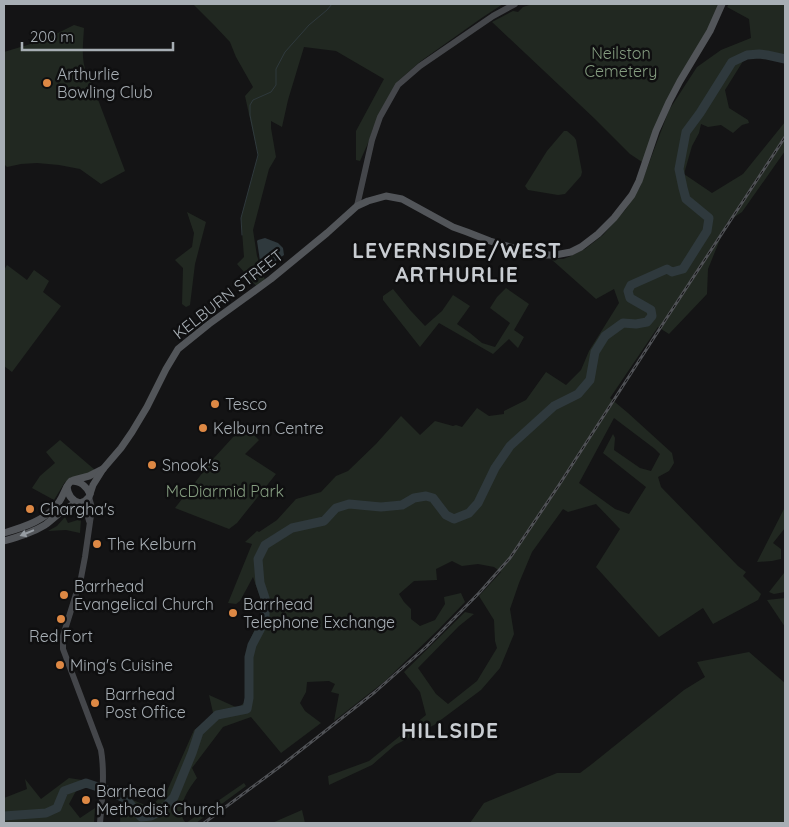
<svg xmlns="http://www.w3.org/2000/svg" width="789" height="827" viewBox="0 0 789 827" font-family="Quicksand,sans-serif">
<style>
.green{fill:#212821;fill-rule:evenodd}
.water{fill:#2f393d}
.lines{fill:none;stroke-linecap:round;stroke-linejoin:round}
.stream{stroke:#2f393d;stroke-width:1}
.river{stroke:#2f393d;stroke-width:9}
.secondary{stroke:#44464a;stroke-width:6}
.primary{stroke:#525559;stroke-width:7}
.rail-casing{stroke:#4f5155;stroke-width:3}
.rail{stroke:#0f0f10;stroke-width:1;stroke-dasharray:4;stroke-linecap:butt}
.oneway{fill:#969ca2}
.poi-dot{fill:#d84;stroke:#0f0f10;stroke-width:2}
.labels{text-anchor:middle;stroke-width:5;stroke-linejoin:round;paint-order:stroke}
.park-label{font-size:16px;fill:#859d80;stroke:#0f0f10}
.poi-label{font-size:16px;fill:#a7aeb4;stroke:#0f0f10;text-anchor:start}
.street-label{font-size:16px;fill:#a7aeb4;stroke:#0f0f10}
.district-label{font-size:21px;font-weight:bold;letter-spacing:1px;fill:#c8ccd1;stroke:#0f0f10}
</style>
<rect width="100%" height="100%" fill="#141415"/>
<g class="green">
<path d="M193,4H503L483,17L421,61L398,81L373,128L369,141L360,161L356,160V131L384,79L336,51L304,47L288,100L282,127L271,121V128L276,157L269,169L253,230L257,256L265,280L257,287L237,264L244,257L241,218L258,155L245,96L253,87L236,57L230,42L214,25Z"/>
<path d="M533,4H720L642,162L630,154L595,119L492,22L513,11L518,12L523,7Z"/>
<path d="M729,4H785V62L758,56L745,58L725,90L729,108L748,120L749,123L742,125L733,133L721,125L708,127L701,124L699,133L692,146L684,174L712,193L743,174L785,122V151L742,212L727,222L708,269L707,294L669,334L658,327L610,398L628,413L672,453L674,463L669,471L658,477L661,487L738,566L746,572L743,576L761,594L758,600L713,624L703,608L659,637L596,567L620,529L596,504L568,512L563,509L532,552L519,583L510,609L514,634L500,668L481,690L434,725L395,745L372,765L329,785L328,776L369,761L426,715L420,692L404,672L465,612L474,614L459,626L418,668L436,694L448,704L477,681L497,648L495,641L494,620L479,596L501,572L494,567L478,564L462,566L452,561L436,569L437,580L414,581L399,594L404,602L411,609V619L420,626L435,620L445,604L444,597L461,593L465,602L438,630L384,682L334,721L339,694L331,692L335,684L329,681L307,682L306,692L300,703L305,711L321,723L281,753L251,717L223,727L192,768L197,778C188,789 174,811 186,823H120L121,805L125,797L150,807L167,791L194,730L214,717L209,695L238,708L247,700L250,640L254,631L263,605L253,577L240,601L236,604L228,603L252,544L245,542L257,531L259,532L277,520L296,499L321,492L336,476L348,471L376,444L401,416L420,435L435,421L453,426L456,425L462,427L477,408L489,416L504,414V411L526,400L546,372L566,385L581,370L589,351L619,303L614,289L596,299L551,259H563L571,256L585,249L603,235L626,209L640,187L669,110L697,67L721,50L751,38L749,19L727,7ZM614,418L655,449L660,454L651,471L640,468L614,450L615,438L613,434L603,453L646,487L629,514L615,509L579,483Z"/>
<path d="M74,25L84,28C83,47 80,65 91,81L125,171L101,184L80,169L59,165L37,163L21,164L7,167L4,164V52L44,40Z"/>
<path d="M564,131H567L574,137L576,140L582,172L581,176L565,194L558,195L528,190L525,186L527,183L547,151Z"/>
<path d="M187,212L206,222L195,264L190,305L186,307L182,304L183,268L175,260L192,247L194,233Z"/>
<path d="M7,265L27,280L34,270L49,281L43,292L61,306L12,372L4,366V270Z"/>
<path d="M506,288L529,304L514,330L524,337L518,348L509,339L493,354L439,323L420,347L383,300V296L393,289L410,310L425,326L442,311L453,295L470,306L457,324L470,333L482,343L495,347L510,323L490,308L497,297Z"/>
<path d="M244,425L259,440L245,454L276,474L237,523L229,529L175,508L214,458Z"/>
<path d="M60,440L95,470L65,482L54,500L32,488L40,476L55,463L46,452Z"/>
<path d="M785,507V528L773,543L781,549V559L772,561L757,562Z"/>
<path d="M65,517L68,523L81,519L80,533L66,530L48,531L57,526Z"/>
<path d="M784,573H785V592L774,594L769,592Z"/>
<path d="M785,598V627L767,600Z"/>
<path d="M749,652L785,683V823H470L484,803L557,773H580L592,764L684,690L705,677L697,662Z"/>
<path d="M69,778L82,780L69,804L80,818L95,808L94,823H4V798L27,789L25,779L41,799Z"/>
<path d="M244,783L246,786L196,823H186Z"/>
<path d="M302,810L305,823H272Z"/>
</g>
<path class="water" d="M265,238L278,243L283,248L284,255L270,265H264L260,261L257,241L258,240Z"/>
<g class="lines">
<path class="stream" d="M242,235L241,218L258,155L250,115V105L253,100L271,92L276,85V69L285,52L309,25L327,10L332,4"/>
<path class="river" d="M4,816L46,813L57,808L64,791L86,783L113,792L127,800L141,817L151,816L161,811L174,797L192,753L199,732L217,715L247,709L249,698V657L252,645L260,630L265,616V598L260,583L258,559L265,545L292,528L324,521L336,508L349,504L381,507L402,505L414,498L426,496L433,498L446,515L454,519L469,513L478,503L495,468L510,446L554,406L578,394L590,380L595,352L605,336L623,323L636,324L647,322L652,316L651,310L630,298L628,291L631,285L667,269L672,272L683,269L707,231L709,218L686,199L683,188L679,169L686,132L700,113L732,62L747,55L759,54L767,55L785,59"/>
<g class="secondary">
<path d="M357,206L372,140L380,117L398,85L420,66L493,16L515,4"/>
<path d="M89,497L92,508L85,557L81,578L63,636V649L101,750C105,773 102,799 100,823"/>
<path d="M80,503L86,509L89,521"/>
</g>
<g class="primary">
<path d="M74,480L89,476L103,469"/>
<path d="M67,487C68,495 71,501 80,503L85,501L89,497L93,485L103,469L121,448L132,432L147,407L166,369L178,349L209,324L271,279L327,233L357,206L368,201L386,196L402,199L453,227L467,232L490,241L530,253L539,255H555L571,252L581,247L598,234L614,218L632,195L639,181L656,131L669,102L680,81L710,31L722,4"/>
<path d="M4,533C24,527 47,520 59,502C64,495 65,487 71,481C81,481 86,486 90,494"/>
<path d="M4,541C18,537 32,533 45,525C56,517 64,507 77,503"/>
</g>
<defs>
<path id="rail" d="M204,823L282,765L375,692L426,647L479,593L510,558L559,485L666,319L785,137"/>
</defs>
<use href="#rail" class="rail-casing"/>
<use href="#rail" class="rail"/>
</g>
<defs><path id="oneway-solid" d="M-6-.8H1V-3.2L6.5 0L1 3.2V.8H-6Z" transform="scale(1.25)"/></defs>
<use class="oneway" href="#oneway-solid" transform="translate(27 533) rotate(158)"/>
<g class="poi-dot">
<circle cx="47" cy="83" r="5"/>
<circle cx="215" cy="404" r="5"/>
<circle cx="203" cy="428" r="5"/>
<circle cx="152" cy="465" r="5"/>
<circle cx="30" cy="509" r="5"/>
<circle cx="97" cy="544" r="5"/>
<circle cx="64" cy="595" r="5"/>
<circle cx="233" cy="613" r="5"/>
<circle cx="61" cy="619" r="5"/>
<circle cx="60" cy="665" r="5"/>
<circle cx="95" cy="703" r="5"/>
<circle cx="86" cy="800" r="5"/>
</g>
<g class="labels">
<g class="park-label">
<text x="621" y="59">Neilston<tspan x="621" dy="18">Cemetery</tspan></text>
<text x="225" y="497">McDiarmid Park</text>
</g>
<g class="poi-label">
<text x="57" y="80">Arthurlie<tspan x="57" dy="18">Bowling Club</tspan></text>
<text x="225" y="410">Tesco</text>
<text x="213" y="434">Kelburn Centre</text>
<text x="162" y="471">Snook's</text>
<text x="40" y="515">Chargha's</text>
<text x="107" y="550">The Kelburn</text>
<text x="74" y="592">Barrhead<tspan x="74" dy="18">Evangelical Church</tspan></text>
<text x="243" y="610">Barrhead<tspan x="243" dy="18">Telephone Exchange</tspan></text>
<text x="61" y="642" text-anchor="middle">Red Fort</text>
<text x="70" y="671">Ming's Cuisine</text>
<text x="105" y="700">Barrhead<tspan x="105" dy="18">Post Office</tspan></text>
<text x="96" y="797">Barrhead<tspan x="96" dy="18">Methodist Church</tspan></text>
</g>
<g class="street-label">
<text transform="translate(228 294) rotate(-38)" y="6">KELBURN STREET</text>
</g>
<g class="district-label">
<text x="457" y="258">LEVERNSIDE/WEST<tspan x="457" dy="24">ARTHURLIE</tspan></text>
<text x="450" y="738">HILLSIDE</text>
</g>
</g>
<rect width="789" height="827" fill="none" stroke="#a7aeb4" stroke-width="10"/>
<path d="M22 42v8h151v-8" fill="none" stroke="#a7aeb4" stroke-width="2.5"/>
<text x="30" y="42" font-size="15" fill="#a7aeb4" stroke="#0f0f10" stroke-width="4" paint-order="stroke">200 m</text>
</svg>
